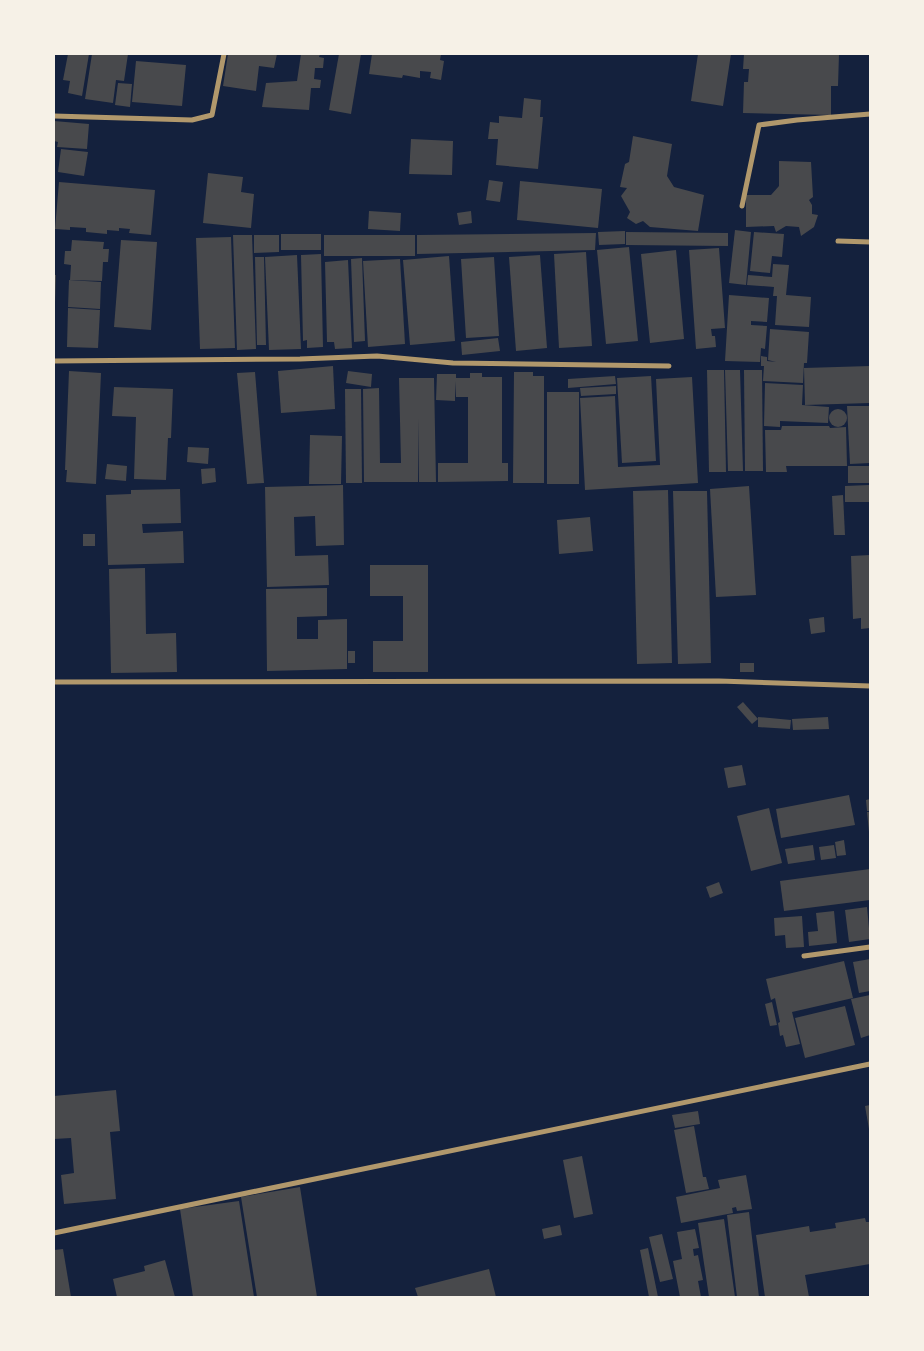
<svg xmlns="http://www.w3.org/2000/svg" width="924" height="1351" viewBox="0 0 924 1351" font-family="Manrope,sans-serif">
<style>
.building{fill:#48494c}
.lines{fill:none;stroke-linecap:round;stroke-linejoin:round}
.minor{stroke:#b1986c;stroke-width:5}
</style>
<rect width="100%" height="100%" fill="#14213d"/>
<g class="building">
<path d="M68,54H89L82,96L68,93L70,81L63,80Z"/>
<path d="M92,54H128L124,81L116,80L113,103L85,99Z"/>
<path d="M228,54H277L274,68L259,66L256,91L223,86Z"/>
<path d="M301,54H320L319,57L324,58L323,68H315L314,79L321,80L320,88H311L309,110L262,107L266,83L297,81Z"/>
<path d="M339,54H361L351,114L329,110Z"/>
<path d="M372,54H441L440,60L444,61L441,80L430,78L431,72L420,71V78L403,75L402,78L369,74Z"/>
<path d="M698,54H731L723,106L691,101Z"/>
<path d="M744,54H839L838,86H831V115L743,113L744,82H748L749,69H743Z"/>
<path d="M136,61L186,65L182,106L132,102Z"/>
<path d="M118,83L132,84L130,107L115,105Z"/>
<path d="M524,98L541,100L540,117H543L538,169L496,165L498,139H488L490,122L499,123V116L522,118Z"/>
<path d="M54,121L89,124L87,149L57,147L58,142L54,141Z"/>
<path d="M633,136L672,144L667,176L674,187L704,195L698,231L650,227L643,221L636,224L627,218L630,212L621,196L627,188L620,187L625,164L629,162Z"/>
<path d="M411,139L453,141L452,175L409,174Z"/>
<path d="M61,149L88,152L84,176L58,172Z"/>
<path d="M779,161L811,162L813,197L809,200L812,205V214L818,215L814,227L801,236L799,227L786,226L776,232L774,226L746,227V195H771L779,186Z"/>
<path d="M208,173L243,177L241,192L254,194L251,228L203,223Z"/>
<path d="M489,180L503,182L500,202L486,200Z"/>
<path d="M520,181L602,189L598,228L517,220Z"/>
<path d="M59,182L155,190L151,235L129,233L130,229L119,228V231L107,230V234L86,232V228L70,227V230L55,229Z"/>
<path d="M369,211L401,213L400,231L368,229Z"/>
<path d="M471,211L472,223L459,225L457,213Z"/>
<path d="M735,230L751,232L746,285L729,283Z"/>
<path d="M625,231V244L599,245L598,232Z"/>
<path d="M626,232L728,233V246L626,245Z"/>
<path d="M754,232L784,234L782,257L772,256L770,273L750,271Z"/>
<path d="M596,233L595,250L417,254V235Z"/>
<rect x="281" y="234" width="40" height="16"/>
<path d="M233,235H252L256,349L237,350Z"/>
<path d="M254,235H279V252L254,253Z"/>
<rect x="324" y="235" width="91" height="21"/>
<path d="M231,237L235,348L200,349L196,238Z"/>
<path d="M72,240L104,242L103,249H109L108,262H103L102,281L70,280L71,265L64,264L65,251H71Z"/>
<path d="M121,240L157,242L151,330L114,327Z"/>
<path d="M629,247L638,341L606,344L597,250Z"/>
<path d="M719,248L725,328L711,329L712,336H715L716,347L696,349L689,250Z"/>
<path d="M676,250L684,339L650,343L641,254Z"/>
<path d="M586,252L592,346L559,348L554,254Z"/>
<path d="M321,254L323,347L307,348V340L303,341L301,255Z"/>
<path d="M297,255L301,349L269,350L265,257Z"/>
<path d="M540,255L547,348L516,351L509,257Z"/>
<path d="M449,256L455,341L410,345L403,260Z"/>
<path d="M255,257H264L266,345H257Z"/>
<path d="M494,257L499,336L466,338L461,259Z"/>
<path d="M362,258L365,341L354,342L351,259Z"/>
<path d="M400,259L405,344L368,347L363,261Z"/>
<path d="M348,260L352,348L335,349L334,342H327L325,262Z"/>
<path d="M773,264L789,265L786,295L811,297L809,327L775,325L777,296H773L774,287L747,285L748,275L772,277Z"/>
<path d="M54,275H56L55,303H54Z"/>
<path d="M69,280L101,282L100,309L68,307Z"/>
<path d="M729,295L769,298L767,322L751,321V325L767,326L765,349L761,348L760,362L725,361Z"/>
<path d="M68,308L100,310L98,348L67,347Z"/>
<path d="M770,329L809,332L807,363H804L803,383L763,381L764,366H761V356L767,357V361L776,362L768,360Z"/>
<path d="M498,338L500,351L462,355L461,342Z"/>
<path d="M333,366L335,409L281,413L278,371Z"/>
<path d="M870,366V403L805,405L804,368Z"/>
<path d="M707,370H724L726,472H709Z"/>
<path d="M725,370H740L743,471H728Z"/>
<path d="M744,370H762L763,471H745Z"/>
<path d="M69,371L101,373L96,484L66,482L67,470H65Z"/>
<path d="M348,371L372,374L371,387L346,383Z"/>
<path d="M255,372L264,483L247,484L237,373Z"/>
<path d="M514,372H533V376H544V483H513Z"/>
<path d="M470,373H482V377H502V463H508V481L438,482V463H468V397H456L455,381V401L436,400L437,374H456V378H470Z"/>
<path d="M615,376L616,384L568,388V379Z"/>
<path d="M651,376L656,461L622,463L617,378Z"/>
<path d="M692,377L698,483L585,490L580,398L615,396L618,467L660,465L656,379Z"/>
<path d="M399,378H434L436,482H419L418,419V482H364L363,389L379,388L380,463H401Z"/>
<path d="M765,383L803,385L802,405L829,407L828,423L780,421V427L764,426Z"/>
<path d="M616,386V394L581,396L580,388Z"/>
<path d="M114,387L173,389L171,438H168L166,480L134,479L136,417L112,416Z"/>
<path d="M345,389H361L362,483H346Z"/>
<rect x="547" y="392" width="32" height="92"/>
<path d="M847,406H870V463L850,464Z"/>
<circle cx="838" cy="418" r="9"/>
<path d="M782,426H829L830,428L846,427L847,466H786L787,472H766L765,430H781Z"/>
<path d="M310,435L342,436L341,484H309Z"/>
<path d="M188,447L209,448L208,464L187,462Z"/>
<path d="M107,464L127,466L126,481L105,479Z"/>
<rect x="848" y="466" width="22" height="17"/>
<path d="M215,468L216,482L202,484L201,469Z"/>
<path d="M343,485L344,545L316,546L315,516L294,517L295,556L328,555L329,585L267,587L265,487Z"/>
<path d="M869,485V502H845V486Z"/>
<path d="M749,486L756,595L716,597L710,489Z"/>
<path d="M180,489L181,523L142,524L143,533L183,531L184,563L108,565L106,495L131,494V490Z"/>
<path d="M668,490L672,663L637,664L633,491Z"/>
<path d="M673,491H707L711,663L678,664Z"/>
<path d="M843,495L845,535H834L832,496Z"/>
<path d="M590,517L593,551L559,554L557,520Z"/>
<rect x="83" y="534" width="12" height="12"/>
<path d="M870,555V628L861,629V618L853,619L851,556Z"/>
<path d="M370,565H428V672H373V641H403V596H370Z"/>
<path d="M145,568L146,634L176,633L177,672L111,673L109,569Z"/>
<path d="M327,588V616L297,617V639H318V620L347,619V669L267,671L266,589Z"/>
<path d="M824,617L825,632L811,634L809,619Z"/>
<rect x="348" y="651" width="7" height="12"/>
<rect x="740" y="663" width="14" height="9"/>
<path d="M743,702L758,719L752,724L737,707Z"/>
<path d="M758,717L791,720L790,729L758,727Z"/>
<path d="M828,717L829,729L793,730L792,719Z"/>
<path d="M742,765L746,785L728,788L724,768Z"/>
<path d="M849,795L855,825L781,838L776,809Z"/>
<path d="M870,799V811H867L866,800Z"/>
<path d="M769,808L782,863L751,871L737,816Z"/>
<path d="M867,812H870V832H869Z"/>
<path d="M844,840L846,855L837,856L835,842Z"/>
<path d="M813,845L815,860L788,864L785,849Z"/>
<path d="M834,845L836,858L821,860L819,847Z"/>
<path d="M870,869V900L784,911L780,881Z"/>
<path d="M719,882L723,893L710,898L706,887Z"/>
<path d="M867,907L870,939L849,942L845,910Z"/>
<path d="M834,911L837,943L809,946L808,932L818,931L816,913Z"/>
<path d="M802,916L804,947L786,948L785,935L775,936L774,918Z"/>
<path d="M870,959V991L859,993L853,962Z"/>
<path d="M844,961L853,998L792,1012L800,1044L786,1047L783,1035L780,1036L778,1023L780,1022L775,998L771,1000L766,979Z"/>
<path d="M870,995V1035L861,1038L851,999Z"/>
<path d="M772,1002L777,1025L770,1026L765,1004Z"/>
<path d="M845,1006L855,1045L805,1058L795,1018Z"/>
<path d="M116,1090L120,1131L110,1132L116,1199L64,1204L61,1175L74,1173L71,1138L54,1139V1096Z"/>
<path d="M870,1105V1129H869L865,1106Z"/>
<path d="M698,1111L700,1124L675,1128L672,1115Z"/>
<path d="M694,1126L703,1177H706L709,1189L686,1193L674,1130Z"/>
<path d="M582,1156L593,1214L574,1218L563,1160Z"/>
<path d="M746,1175L752,1209L737,1211L736,1207L732,1208L733,1213L681,1223L676,1197L720,1188L718,1180Z"/>
<path d="M300,1187L317,1297H257L241,1197Z"/>
<path d="M239,1201L254,1297H193L180,1209Z"/>
<path d="M749,1212L759,1297H737L727,1215Z"/>
<path d="M865,1218L866,1222H870V1264L805,1275L809,1297H765L756,1235L809,1226L810,1232L836,1228L835,1223Z"/>
<path d="M724,1219L735,1297H709L698,1223Z"/>
<path d="M560,1225L562,1235L544,1239L542,1229Z"/>
<path d="M695,1229L699,1248L693,1249L694,1256L698,1255L703,1280L698,1281L701,1297H680L673,1261L682,1259L677,1232Z"/>
<path d="M662,1234L673,1279L660,1282L649,1237Z"/>
<path d="M648,1248L658,1297H649L640,1250Z"/>
<path d="M63,1249L71,1297H54V1250Z"/>
<path d="M165,1260L175,1297H117L113,1279L145,1271L144,1266Z"/>
<path d="M489,1269L496,1297H418L415,1288Z"/>
</g>
<g class="lines">
<g class="minor">
<path d="M54,116L192,120L212,115L224,54"/>
<path d="M742,206L759,125L797,120L870,114"/>
<path d="M838,241L870,242"/>
<path d="M54,361L300,359L377,356L453,363L669,366"/>
<path d="M54,682L719,681L870,686"/>
<path d="M804,956L870,947"/>
<path d="M54,1233L870,1064"/>
</g>
</g>
<rect width="924" height="1351" fill="none" stroke="#f6f1e7" stroke-width="110"/>
</svg>
